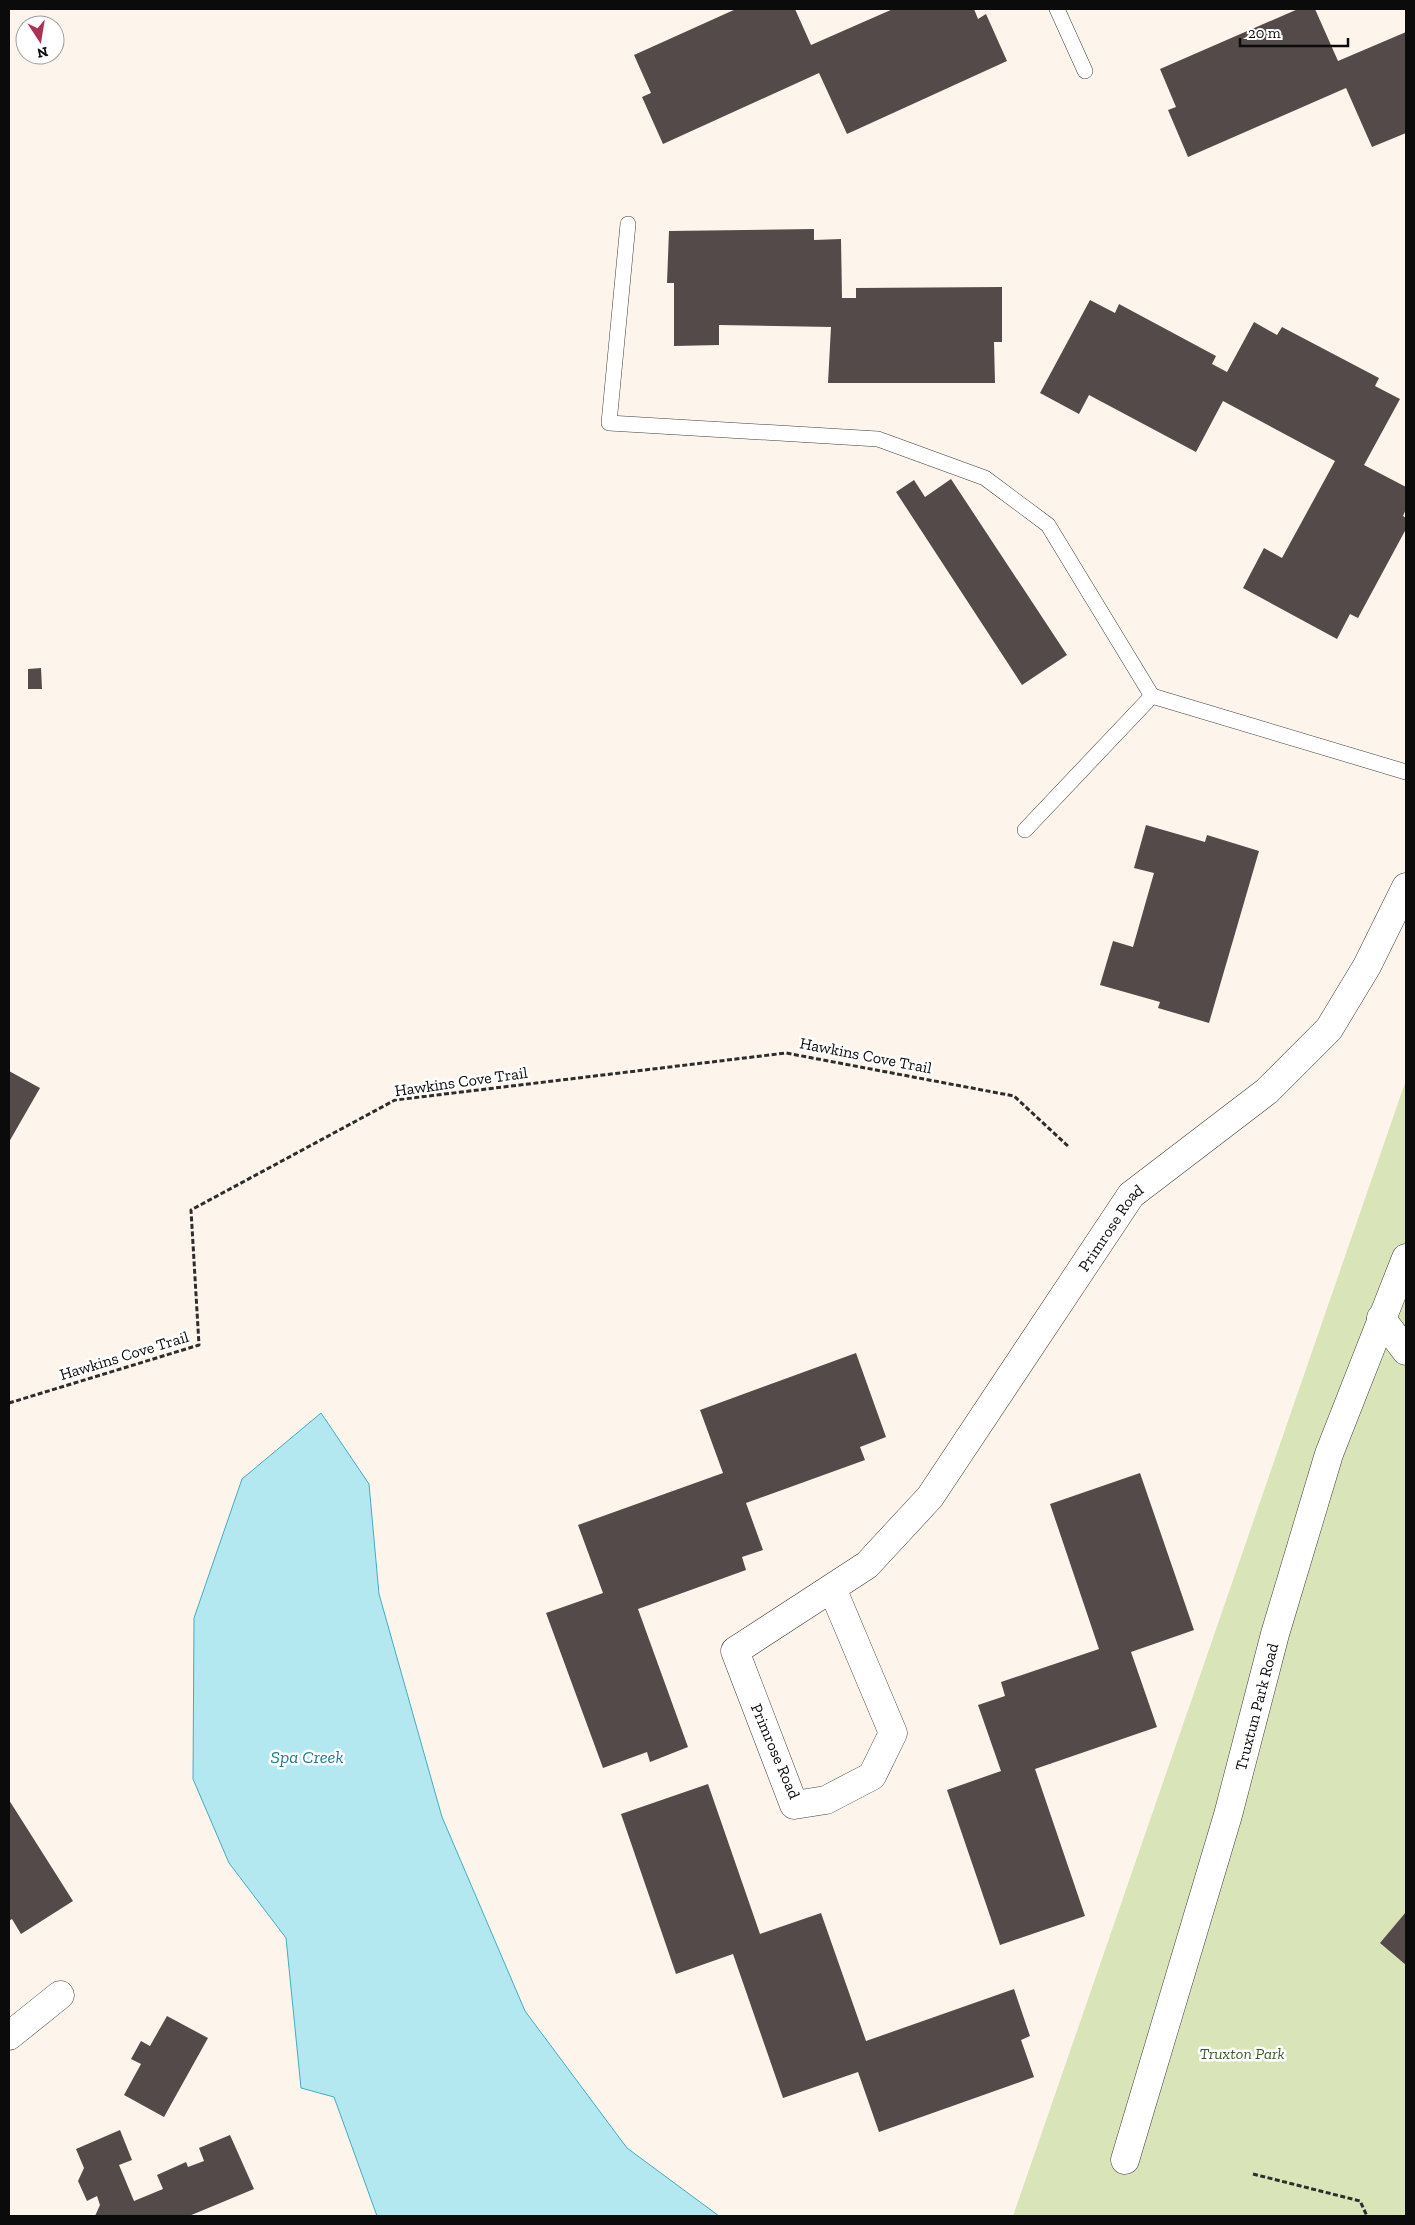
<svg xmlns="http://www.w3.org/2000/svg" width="1415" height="2225" viewBox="0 0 1415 2225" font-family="'Zilla Slab',serif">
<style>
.green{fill:#d9e4b8}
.water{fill:#b4e8f0;stroke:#42acc0}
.building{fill:#534a49}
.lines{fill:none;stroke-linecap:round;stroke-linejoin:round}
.lane-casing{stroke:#3e3e3e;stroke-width:16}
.street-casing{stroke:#3e3e3e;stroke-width:29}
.path{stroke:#2d2d2d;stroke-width:3;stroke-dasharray:5 2.5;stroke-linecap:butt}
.lane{stroke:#fff;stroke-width:15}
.street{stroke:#fff;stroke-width:28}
.labels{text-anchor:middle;stroke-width:5;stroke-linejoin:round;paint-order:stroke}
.street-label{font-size:16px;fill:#0b0b0b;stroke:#fff}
.park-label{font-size:16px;font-style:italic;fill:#3c5c22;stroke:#fff}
.water-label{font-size:18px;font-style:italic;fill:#207b91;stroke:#fff}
</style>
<rect width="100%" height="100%" fill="#fdf5eb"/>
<path class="green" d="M1406,1080V2216H1013Z"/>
<path class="water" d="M321,1413L369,1484L379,1594L442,1817L525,2011L627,2148L719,2216H377L334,2097L301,2088L286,1938L229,1863L193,1779L194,1618L242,1479Z"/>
<g class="building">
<path d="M736,9H795L811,45L893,9H974L978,19L986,14L1007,61L847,134L819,73L663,144L642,97L651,93L634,55Z"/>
<path d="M1298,9H1315L1338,61L1406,32V133L1372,147L1346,88L1188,157L1168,110L1176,107L1160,69Z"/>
<path d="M814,229V240L841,239L842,298H856V288L1002,287V342H994L995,383H828L831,327L719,325V345L674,346V283H667L669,231Z"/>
<path d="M1090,300L1115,313L1119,304L1216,356L1212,364L1227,372L1254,322L1277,335L1282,327L1379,378L1375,386L1400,399L1364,465L1406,487V509L1403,516L1406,518V529L1358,618L1350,614L1337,639L1243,588L1264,548L1282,558L1335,461L1223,401L1196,452L1089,395L1079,414L1040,393Z"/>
<path d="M951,479L1067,655L1022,685L896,492L914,480L925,497Z"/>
<path d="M41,668L42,689H28V669Z"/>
<path d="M1146,825L1205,842L1207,835L1259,851L1209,1023L1158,1008L1160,1002L1100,985L1113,941L1133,947L1154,873L1134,868Z"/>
<path d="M9,1071L40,1088L9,1142Z"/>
<path d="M856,1353L886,1437L860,1447L865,1460L746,1503L763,1550L742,1557L746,1570L638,1609L688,1747L650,1762L647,1752L603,1768L546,1613L603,1593L578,1525L723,1473L700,1410Z"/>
<path d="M1140,1473L1194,1630L1131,1652L1157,1727L1035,1769L1085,1916L1000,1945L947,1790L1001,1771L978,1705L1005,1696L1001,1682L1099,1649L1050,1504Z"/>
<path d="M708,1784L760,1934L821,1913L866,2041L1014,1989L1030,2036L1021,2040L1034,2077L879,2132L858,2072L783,2098L733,1954L676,1974L621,1814Z"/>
<path d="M9,1800L73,1901L21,1934L12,1919L9,1921Z"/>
<path d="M1406,1912V1965L1380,1943Z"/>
<path d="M167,2016L208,2038L164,2117L124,2095L141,2064L131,2059L141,2041L150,2046Z"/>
<path d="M120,2130L132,2160L119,2165L134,2201L163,2189L157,2175L186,2162L188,2167L204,2161L199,2148L230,2135L254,2189L189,2216H95L100,2205L97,2196L87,2201L78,2181L84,2168L76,2149Z"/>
</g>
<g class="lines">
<defs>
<g id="lane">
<path d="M1057,9L1085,71"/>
<path d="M628,224L609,423L878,439L985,478L1048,525L1152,696L1406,772"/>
<path d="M1025,830L1152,696"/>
</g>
<g id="street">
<path d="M1381,1318L1406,1351"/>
<path id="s1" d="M832,1588L893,1733L872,1776L826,1800L794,1805L735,1651L867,1565L930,1497L1131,1195L1267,1091L1329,1029L1367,966L1406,887"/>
<path d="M9,2036L60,1995"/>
<path id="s2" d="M1125,2160L1228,1815L1275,1634L1329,1454L1406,1258"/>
</g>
</defs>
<use href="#lane" class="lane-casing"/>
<use href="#street" class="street-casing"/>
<g class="path">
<path d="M9,1403L199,1345L191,1210L395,1100L786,1053L1014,1096L1069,1147"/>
<path d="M1253,2174L1360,2201L1367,2216"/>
</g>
<use href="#lane" class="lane"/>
<use href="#street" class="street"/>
</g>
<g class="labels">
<g class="street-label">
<text transform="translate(866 1055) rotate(11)" y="6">Hawkins Cove Trail</text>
<text transform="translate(461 1081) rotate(-8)" y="6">Hawkins Cove Trail</text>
<text dy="6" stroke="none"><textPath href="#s1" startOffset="1029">Primrose Road</textPath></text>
<text transform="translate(124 1355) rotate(-17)" y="6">Hawkins Cove Trail</text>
<text dy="6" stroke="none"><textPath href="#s2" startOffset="472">Truxtun Park Road</textPath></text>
<text transform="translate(776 1751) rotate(67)" y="6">Primrose Road</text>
</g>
<g class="park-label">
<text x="1242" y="2059">Truxton Park</text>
</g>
<g class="water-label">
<text x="307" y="1763">Spa Creek</text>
</g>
</g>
<rect width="1415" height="2225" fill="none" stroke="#0b0b0b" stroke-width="20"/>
<g transform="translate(40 40) rotate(168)"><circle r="24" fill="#ffffff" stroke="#9d9d9d"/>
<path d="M0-4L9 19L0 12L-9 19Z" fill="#ae3054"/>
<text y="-8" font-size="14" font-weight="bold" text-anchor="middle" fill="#0b0b0b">N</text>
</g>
<path d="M1240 38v8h108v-8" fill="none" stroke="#0b0b0b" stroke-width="2.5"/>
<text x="1248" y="38" font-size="15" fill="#0b0b0b" stroke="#ffffff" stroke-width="4" paint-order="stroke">20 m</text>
</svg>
